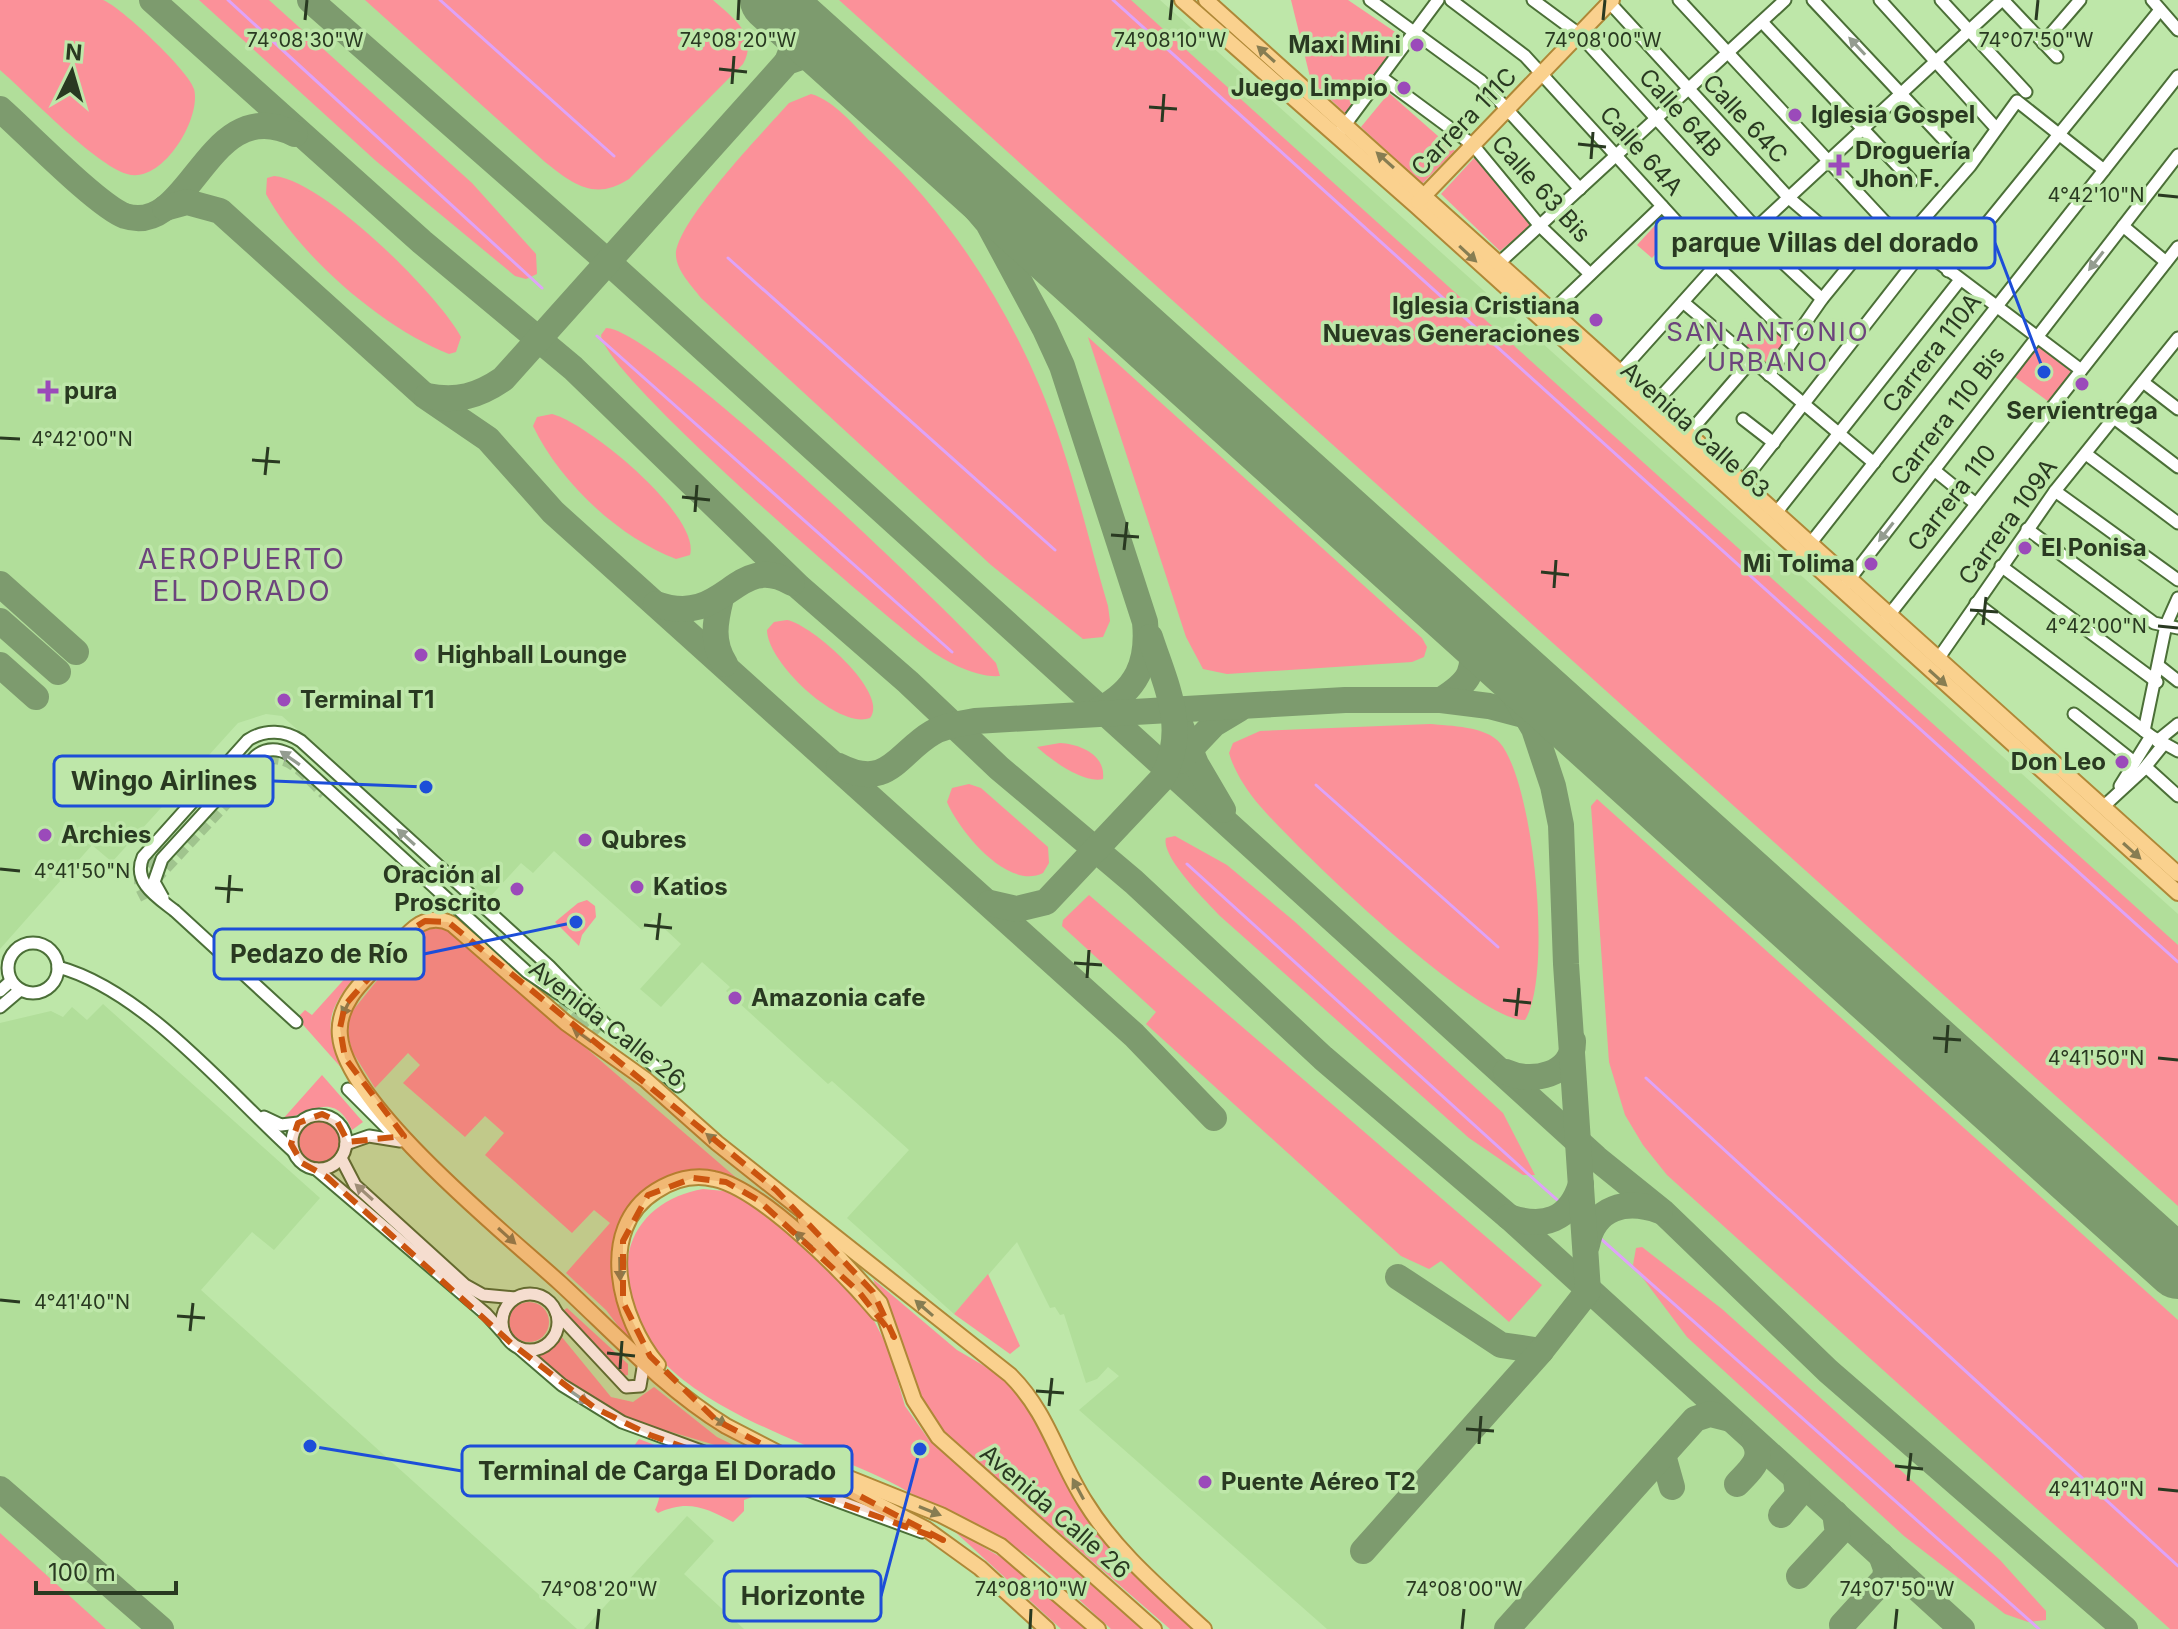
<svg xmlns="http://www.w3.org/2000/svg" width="2178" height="1629" viewBox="0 0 2178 1629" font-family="Inter,sans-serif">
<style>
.built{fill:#b1de9a}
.green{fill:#fb9199}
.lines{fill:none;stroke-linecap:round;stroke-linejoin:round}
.stream{stroke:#dfa3f8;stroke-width:3}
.taxiway{stroke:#7d9b6e;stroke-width:26}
.runway{stroke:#7d9b6e;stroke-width:62}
.minor-tunnel{stroke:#a0c48e;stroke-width:11;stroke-dasharray:11 5.5;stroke-linecap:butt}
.minor-casing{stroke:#4b6f37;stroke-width:15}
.major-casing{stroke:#af8837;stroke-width:18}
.minor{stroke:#fff;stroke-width:11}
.major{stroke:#fad18e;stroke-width:14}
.minor-bridge-casing{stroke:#4b6f37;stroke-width:15;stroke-linecap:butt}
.minor-bridge{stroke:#fff;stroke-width:11}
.oneway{fill:#949c90}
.oneway2{fill:#877d52}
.marked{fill:#cb540f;fill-opacity:0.2;stroke:#cb540f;stroke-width:6;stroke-dasharray:16 10;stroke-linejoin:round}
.ticks{fill:none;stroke:#293921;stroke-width:3}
.poi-dot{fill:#9b4aba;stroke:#bee7a9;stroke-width:3}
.labels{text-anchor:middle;stroke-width:7;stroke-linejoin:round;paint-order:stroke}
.poi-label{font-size:24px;font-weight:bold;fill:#293921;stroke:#bee7a9;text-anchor:start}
.street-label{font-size:24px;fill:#293921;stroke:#bee7a9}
.neighbourhood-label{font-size:26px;letter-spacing:2px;fill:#6c447c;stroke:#bee7a9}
.quarter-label{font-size:28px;letter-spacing:2px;fill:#6c447c;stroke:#bee7a9}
.ticks-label{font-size:20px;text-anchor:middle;fill:#293921;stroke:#bee7a9;stroke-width:7;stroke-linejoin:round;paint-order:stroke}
.leader{fill:none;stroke:#1d4ed8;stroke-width:3}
.callout-dot{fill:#1d4ed8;stroke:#bee7a9;stroke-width:3}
.callout{fill:#bee7a9;stroke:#1d4ed8;stroke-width:3}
.callout-label{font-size:26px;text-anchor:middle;font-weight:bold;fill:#293921}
</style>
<rect width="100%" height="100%" fill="#bee7a9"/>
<g class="built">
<path d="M0,0H1160L2178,914V1629H1327L1079,1410L1119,1376L1108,1367L1097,1379L1086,1383L1064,1314L1060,1315L1055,1307L1050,1308L1017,1242L954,1314L847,1218L909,1150L832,1081L828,1084L726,991L730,987L702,962L661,1007L640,989L681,944L654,919L642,930L554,851L533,873L521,863L488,899L282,716L266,714L238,723L112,862L92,845L0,949Z"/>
<path d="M103,1004L320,1198L274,1250L252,1232L201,1290L577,1629H0V1023L51,1011L63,1017L72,1007L87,1020Z"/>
<path d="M687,1516L714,1541L684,1574L744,1629H584Z"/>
</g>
<g class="green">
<path d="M0,0C20,0 88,0 103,0C121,7 189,71 194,89C202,118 162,185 127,174C94,164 29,95 0,70Z"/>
<path d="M199,0H269L472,183L536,254L537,274L526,279L515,276L376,161Z"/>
<path d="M365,0H713C733,18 759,35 743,64L629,179C595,201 574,185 545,162Z"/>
<path d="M839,0H1131L2178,945V1206Z"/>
<path d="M1291,0H1348L1404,38L1346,114L1311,81Z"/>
<path d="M1389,93L1455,151L1422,184L1361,127Z"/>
<path d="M811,94C834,100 855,127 872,143C958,222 1024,331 1061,443C1079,496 1092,552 1108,606L1110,621L1103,637L1083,639L991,565L701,298C692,286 677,271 676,256C673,225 766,129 789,103Z"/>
<path d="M1475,157L1531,226L1500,251L1441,194Z"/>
<path d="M274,176C323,180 438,294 461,337L456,352L449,354C384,329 299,256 266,194L267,178Z"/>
<path d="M1661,219L1675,232L1652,258L1637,245Z"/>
<path d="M1768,323L1789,340L1767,370L1743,349Z"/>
<path d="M606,328C655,328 951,612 996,663L1000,676C975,678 942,660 923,645C876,609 604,375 601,335Z"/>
<path d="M1088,337L1422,638L1427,647L1424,657L1412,662L1227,674L1203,669L1186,637Z"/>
<path d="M2040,342L2075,368L2049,402L2015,377Z"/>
<path d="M552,414C588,423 701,516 690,555L676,559C618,537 559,481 533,426L537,417Z"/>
<path d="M787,620C811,624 890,693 870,718C838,730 767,662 767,630L774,622Z"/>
<path d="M1430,724C1450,726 1486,726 1500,743C1534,783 1553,976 1525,1020C1476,1022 1296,848 1260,806C1247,791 1234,771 1229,753L1233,743L1260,731Z"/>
<path d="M1060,743C1080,744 1106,755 1103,779C1084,784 1051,760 1037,747Z"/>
<path d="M969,784L981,788L1048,847L1049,863L1043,873C1008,891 959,831 947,802L952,788Z"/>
<path d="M1597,799L2178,1320V1629H2170L1667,1175L1643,1145L1625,1115L1609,1062L1591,806Z"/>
<path d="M1175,836L1227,865L1294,921L1503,1113L1535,1175H1523L1469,1138L1220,916C1207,902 1160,856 1166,838Z"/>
<path d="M1089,895L1542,1285L1509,1322L1441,1261L1429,1269L1401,1256L1146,1024L1156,1012L1062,926L1063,920Z"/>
<path d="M587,900L595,906L596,917L582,935L579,946L555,922L578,903Z"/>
<path d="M447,928L740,1181L729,1177L645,1193C614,1271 599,1282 644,1360L606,1310L566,1273L610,1223L594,1210L572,1233L485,1155L504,1133L485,1116L465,1137L403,1083L420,1065L408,1053L375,1088L352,1051L348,1034L350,1014L412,937L430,929Z"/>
<path d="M349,974L354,978C318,1021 328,1036 353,1081L297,1018L305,1010L312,1015Z"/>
<path d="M322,1075L363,1122L352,1130C335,1089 310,1113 282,1120Z"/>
<circle cx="319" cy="1142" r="21"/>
<path d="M703,1189L724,1191L755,1204L866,1305L888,1348L905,1406L929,1440L1141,1629H1111C1080,1602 1049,1568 1013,1546C979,1525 940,1510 905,1490C816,1439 600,1396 629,1252C637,1216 668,1195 703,1189Z"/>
<path d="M1642,1247L1722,1309L2000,1560L2046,1611V1620L2028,1622L2005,1614L1904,1536L1687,1337L1633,1265L1636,1248Z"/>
<path d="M988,1274L1020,1346L1010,1354L954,1314Z"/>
<path d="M873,1279L957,1350L998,1374L1026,1399L1078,1503L1195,1629H1170L933,1423L920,1403Z"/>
<circle cx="529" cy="1322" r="20"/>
<path d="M567,1308L628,1364V1375L623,1376L579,1334L564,1310Z"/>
<path d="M561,1336L611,1397L633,1402L654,1387L717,1437L762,1459L631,1420L592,1399L534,1356L549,1351Z"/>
<path d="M639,1439L757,1484L758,1495L744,1500V1511L733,1522C706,1508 688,1499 658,1513L655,1510C668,1483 654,1465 634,1446Z"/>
<path d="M952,1529L1011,1563L1085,1629H1061Z"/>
<path d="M0,1533L106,1629H0Z"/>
</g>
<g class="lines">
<g class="stream">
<path d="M228,0L542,288"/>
<path d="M440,0L614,156"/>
<path d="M1113,0L2178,962"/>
<path d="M728,258L1055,550"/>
<path d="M597,336L952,652"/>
<path d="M1316,785L1498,947"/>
<path d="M1187,864L1527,1173L2039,1629"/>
<path d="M1646,1078L2178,1566"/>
</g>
<g class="taxiway">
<path d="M152,0L422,242L573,368L799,587L908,682L999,768L1134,882L1323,1058L1509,1217L1962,1629"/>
<path d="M310,0L607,261L1596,1158L1663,1212L1828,1371L2125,1629"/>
<path d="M787,62L796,39L789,16"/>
<path d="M0,109C26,132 98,206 125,216C192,238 207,90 295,134"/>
<path d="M892,110L988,223L1045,329L1062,366L1145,622C1149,663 1137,690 1099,710"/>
<path d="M165,208L187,202L220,211L425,396L488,439L553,512L1134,1035L1214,1118"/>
<path d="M427,396C457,402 478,396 503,379L787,62L810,54L837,60"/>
<path d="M0,584L76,652"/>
<path d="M721,598C715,622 711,642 725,664"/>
<path d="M656,604C727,629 734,550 792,583"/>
<path d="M0,621L58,672"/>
<path d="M0,665L36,697"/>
<path d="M1441,700C1476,678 1473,670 1472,632"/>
<path d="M1180,724L1196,764L1223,810"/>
<path d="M1179,761L1214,724L1239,709"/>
<path d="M839,766C888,791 898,753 932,733C945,725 960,724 975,721L1345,700H1441L1489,706L1527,716L1632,776"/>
<path d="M990,903L1017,909L1046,902L1161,780C1190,731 1166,686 1150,637"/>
<path d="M1506,1072C1531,1084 1574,1075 1573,1041"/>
<path d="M1509,1217C1544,1229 1570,1220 1581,1184"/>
<path d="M1587,1245C1594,1206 1627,1199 1660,1211"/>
<path d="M1398,1277L1501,1345L1541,1351"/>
<path d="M1663,1455L1672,1487"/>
<path d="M1737,1484C1749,1471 1765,1459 1754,1441"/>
<path d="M0,1489L161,1629"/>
<path d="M1781,1515L1798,1495L1796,1480"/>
<path d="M1363,1551L1541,1351L1588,1291L1566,964L1561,825L1553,786L1534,729L1482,641"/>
<path d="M1799,1576L1838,1534L1835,1513"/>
<path d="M1842,1625L1885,1578L1886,1569L1881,1555"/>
<path d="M1507,1629L1695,1419L1710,1414L1730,1419"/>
</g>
<path class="runway" d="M771,0L2178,1268"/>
<g class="minor-tunnel">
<path d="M139,873L140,887L146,899"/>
<path d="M155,880L267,760C290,753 309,780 324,794"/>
<path d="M143,882L144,873L164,851"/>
<path d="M521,972L582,1021"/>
<path d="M551,974L588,1020"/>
<path d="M582,1017L599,1033"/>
</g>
<defs>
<g id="minor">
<path d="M1370,0L1481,81L1580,189"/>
<path d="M1451,0L1525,56L1716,265L1793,339"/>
<path d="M1533,0L1579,34L1756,228"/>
<path d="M1679,0L1885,222L2081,370"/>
<path d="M1813,0L1949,145"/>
<path d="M1880,0L1995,127"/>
<path d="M1941,0L2026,92"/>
<path d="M2003,0L2057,57"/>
<path d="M2152,0L2178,30"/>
<path d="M1609,2L1789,198L1857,256"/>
<path d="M1762,22L1912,181"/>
<path d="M2043,43L2080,0"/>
<path d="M1381,77L1473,145L1540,226L1590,274"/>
<path d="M1342,129L1438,0"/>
<path d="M2123,226L2166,262"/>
<path d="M1751,233L1822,299"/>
<path d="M1906,239L1970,166L2017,101L2104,170"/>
<path d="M1499,263L1785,0"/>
<path d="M1948,271L2160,10"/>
<path d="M1683,302L1874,463"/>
<path d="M1552,311L1662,206"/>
<path d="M1620,372L1716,265L2002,0"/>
<path d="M1769,375L1822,299L1885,222"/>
<path d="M2143,382L2178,409"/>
<path d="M1655,403L1719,333"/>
<path d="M2114,418L2178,467"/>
<path d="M1743,419L1774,443"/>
<path d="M1688,434L1752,360"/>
<path d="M2086,454L2178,523"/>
<path d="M1934,470L1976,504"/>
<path d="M1742,483L1922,252"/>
<path d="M2055,491L2178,580"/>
<path d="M1776,513L1960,280"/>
<path d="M2027,529L2154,623L2178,628"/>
<path d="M1810,544L2178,76"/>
<path d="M2001,566L2157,682"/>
<path d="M1846,584L2178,155"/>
<path d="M1976,603L2151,736L2178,751"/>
<path d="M1886,619L2178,247"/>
<path d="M1938,659L2055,491L2178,338"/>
<path d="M2159,666L2178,681"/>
<path d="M2074,714L2133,761"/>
<path d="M2144,731L2166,625L2178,598"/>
<path d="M2157,741L2178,724"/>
<path d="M2146,767L2178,796"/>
<path d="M2120,786L2151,736"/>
<path d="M2103,807L2142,771L2163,745"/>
<path d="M175,911L296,1022"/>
<circle cx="33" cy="968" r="25"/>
<path d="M58,967C144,990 228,1092 293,1151"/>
<path d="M0,991L11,981"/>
<path d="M0,1007L20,990"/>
<path d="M606,1025L678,1086"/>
<path d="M348,1089L395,1136"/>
<circle cx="319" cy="1142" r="27"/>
<path d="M264,1117L281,1125L298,1123"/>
<path d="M346,1144L369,1136L400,1141"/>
<path d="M341,1158L355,1185L465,1285L483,1295L515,1298"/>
<path d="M316,1169L486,1314L505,1335"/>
<circle cx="530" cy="1322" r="28"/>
<path d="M556,1312L626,1387L640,1386L644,1362"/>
<path d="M519,1348L562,1385L622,1422L922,1532"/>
</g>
<g id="major">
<path d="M1182,0L1415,205L2178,893"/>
<path d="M1206,0L2178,874"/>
<path d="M1418,202L1612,0"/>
<path d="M805,1220L880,1303L914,1400L938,1437L1154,1629"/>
<path d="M658,1365C620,1320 595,1229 656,1191C673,1180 694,1174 714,1179C762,1189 846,1275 878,1313"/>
<path d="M839,1474L941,1515L1001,1546L1098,1629"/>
<path d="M1047,1629L980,1568L926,1529L726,1426C664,1388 613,1332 560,1283C507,1235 346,1105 340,1036C336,1000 370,975 392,951C408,933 425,910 452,924L566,1023L646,1080L717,1143L1010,1375C1049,1414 1057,1458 1086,1503C1117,1553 1161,1589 1204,1629"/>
</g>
</defs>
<use href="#minor" class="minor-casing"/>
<use href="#major" class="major-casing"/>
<use href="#minor" class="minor"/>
<use href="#major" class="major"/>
<defs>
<g id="minor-bridge">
<path d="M163,898L154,882L162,859L256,756C266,748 277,748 289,754L527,972L585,1011"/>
<path d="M175,911C157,897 132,882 143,857L248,740C265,729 285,730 301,741L549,966L606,1025"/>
</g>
</defs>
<use href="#minor-bridge" class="minor-bridge-casing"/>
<use href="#minor-bridge" class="minor-bridge"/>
</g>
<defs><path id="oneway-solid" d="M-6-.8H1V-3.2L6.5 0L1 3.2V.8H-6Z" transform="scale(2)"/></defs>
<g class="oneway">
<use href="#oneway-solid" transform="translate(1857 46) rotate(-133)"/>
<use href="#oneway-solid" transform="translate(2096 261) rotate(128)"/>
<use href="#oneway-solid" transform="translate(1886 532) rotate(128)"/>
<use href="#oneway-solid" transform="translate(290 758) rotate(-145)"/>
<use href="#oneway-solid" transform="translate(406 837) rotate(-138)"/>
<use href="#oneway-solid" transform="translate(364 1192) rotate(-138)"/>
<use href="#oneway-solid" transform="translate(579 1397) rotate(35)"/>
</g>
<g class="oneway2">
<use href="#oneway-solid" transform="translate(1266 54) rotate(-138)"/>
<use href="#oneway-solid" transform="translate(1385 160) rotate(-138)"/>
<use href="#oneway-solid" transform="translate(1468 254) rotate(43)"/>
<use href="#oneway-solid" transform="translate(1938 678) rotate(42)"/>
<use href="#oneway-solid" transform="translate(2132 851) rotate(42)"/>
<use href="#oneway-solid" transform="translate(347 1006) rotate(117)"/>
<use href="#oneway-solid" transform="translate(582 1035) rotate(-144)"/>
<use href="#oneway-solid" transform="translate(715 1141) rotate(-140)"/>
<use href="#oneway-solid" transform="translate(507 1236) rotate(42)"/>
<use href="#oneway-solid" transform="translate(803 1239) rotate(-138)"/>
<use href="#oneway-solid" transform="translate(620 1269) rotate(89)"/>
<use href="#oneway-solid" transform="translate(924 1308) rotate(-139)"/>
<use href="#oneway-solid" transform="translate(717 1419) rotate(34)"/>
<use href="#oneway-solid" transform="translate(1078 1489) rotate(-118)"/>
<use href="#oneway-solid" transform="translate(930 1511) rotate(22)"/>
</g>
<path class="marked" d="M425,921L448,922L776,1190L873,1292L894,1337L859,1292L758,1200L726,1182L693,1178L648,1195L623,1241V1302L650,1356L716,1420L943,1540L650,1435L595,1408L511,1343L327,1177L302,1163L291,1144L298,1123L322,1114L337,1121L348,1142L404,1136L345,1058L340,1028L345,1005L411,930Z"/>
<path class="ticks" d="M305,20L307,0M738,20L739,0M1170,20L1172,0M1603,20L1605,0M2036,20L2038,0M719,69L747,72M732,84L734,56M1149,107L1177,109M1162,122L1164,94M1578,144L1606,147M1591,159L1593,132M2158,195L2178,197M0,438L20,439M252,460L280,462M265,475L268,447M682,497L710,500M695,512L697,485M1111,535L1139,537M1124,550L1127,522M1541,572L1569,575M1554,588L1556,560M1970,610L1998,612M1983,625L1986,597M2158,626L2178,628M0,869L20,871M215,888L243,890M228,903L230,875M644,925L672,928M657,940L660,913M1074,963L1102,965M1087,978L1089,950M1503,1000L1531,1003M1516,1016L1519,988M1933,1038L1961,1040M1946,1053L1948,1025M2158,1058L2178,1060M0,1300L20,1302M177,1316L205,1318M190,1331L193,1303M607,1353L635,1356M620,1369L622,1341M1036,1391L1064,1393M1049,1406L1052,1378M1466,1429L1494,1431M1479,1444L1481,1416M1895,1466L1923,1469M1908,1481L1911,1453M2158,1489L2178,1491M597,1629L599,1609M1030,1629L1031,1609M1462,1629L1464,1609M1895,1629L1897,1609"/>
<g class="poi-dot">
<circle cx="1417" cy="45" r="8"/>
<circle cx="1404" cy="88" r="8"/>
<circle cx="1795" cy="115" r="8"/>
<path d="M1835 153h8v8h8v8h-8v8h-8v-8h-8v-8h8z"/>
<circle cx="1596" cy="320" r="8"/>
<circle cx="2082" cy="384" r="8"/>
<path d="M44 379h8v8h8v8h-8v8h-8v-8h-8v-8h8z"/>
<circle cx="2025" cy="548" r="8"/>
<circle cx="1871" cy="564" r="8"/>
<circle cx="421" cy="655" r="8"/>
<circle cx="284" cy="700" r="8"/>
<circle cx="2122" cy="762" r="8"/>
<circle cx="45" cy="835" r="8"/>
<circle cx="585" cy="840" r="8"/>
<circle cx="637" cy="887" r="8"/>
<circle cx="517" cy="889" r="8"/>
<circle cx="735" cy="998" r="8"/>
<circle cx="1205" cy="1482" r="8"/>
</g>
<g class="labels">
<g class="poi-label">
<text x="1401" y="53" text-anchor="end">Maxi Mini</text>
<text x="1388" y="96" text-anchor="end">Juego Limpio</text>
<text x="1811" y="123">Iglesia Gospel</text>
<text x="1855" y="159">Droguería<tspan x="1855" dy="28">Jhon F.</tspan></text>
<text x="1580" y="314" text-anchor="end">Iglesia Cristiana<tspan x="1580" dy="28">Nuevas Generaciones</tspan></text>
<text x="64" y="399">pura</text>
<text x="2082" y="419" text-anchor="middle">Servientrega</text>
<text x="2041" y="556">El Ponisa</text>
<text x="1855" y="572" text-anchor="end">Mi Tolima</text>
<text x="437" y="663">Highball Lounge</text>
<text x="300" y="708">Terminal T1</text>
<text x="2106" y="770" text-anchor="end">Don Leo</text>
<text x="61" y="843">Archies</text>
<text x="601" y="848">Qubres</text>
<text x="501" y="883" text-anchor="end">Oración al<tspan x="501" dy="28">Proscrito</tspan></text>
<text x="653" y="895">Katios</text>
<text x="751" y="1006">Amazonia cafe</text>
<text x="1221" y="1490">Puente Aéreo T2</text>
</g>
<g class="street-label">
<text transform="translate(1680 113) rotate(48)" y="8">Calle 64B</text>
<text transform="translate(1745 119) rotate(47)" y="8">Calle 64C</text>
<text transform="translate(1464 122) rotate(-46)" y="8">Carrera 111C</text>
<text transform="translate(1641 151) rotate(48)" y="8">Calle 64A</text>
<text transform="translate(1541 189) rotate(48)" y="8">Calle 63 Bis</text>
<text transform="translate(1932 353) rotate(-52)" y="8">Carrera 110A</text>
<text transform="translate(1948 416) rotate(-52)" y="8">Carrera 110 Bis</text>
<text transform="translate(1695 430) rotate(42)" y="8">Avenida Calle 63</text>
<text transform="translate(1952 498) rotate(-52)" y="8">Carrera 110</text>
<text transform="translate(2008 522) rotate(-54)" y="8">Carrera 109A</text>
<text transform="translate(607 1024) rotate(38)" y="8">Avenida Calle 26</text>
<text transform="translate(1055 1512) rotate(41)" y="8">Avenida Calle 26</text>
</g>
<g class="neighbourhood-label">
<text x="1768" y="341">SAN ANTONIO<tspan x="1768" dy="30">URBANO</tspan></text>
</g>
<g class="quarter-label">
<text x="242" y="569">AEROPUERTO<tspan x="242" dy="32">EL DORADO</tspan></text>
</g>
</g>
<g class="ticks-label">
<text x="305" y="47">74°08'30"W</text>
<text x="738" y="47">74°08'20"W</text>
<text x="1170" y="47">74°08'10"W</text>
<text x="1603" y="47">74°08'00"W</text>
<text x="2036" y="47">74°07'50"W</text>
<text x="2096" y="202">4°42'10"N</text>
<text x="82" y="446">4°42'00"N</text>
<text x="2096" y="633">4°42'00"N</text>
<text x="82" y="878">4°41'50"N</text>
<text x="2096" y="1065">4°41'50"N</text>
<text x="82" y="1309">4°41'40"N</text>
<text x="2096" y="1496">4°41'40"N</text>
<text x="599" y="1596">74°08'20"W</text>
<text x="1031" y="1596">74°08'10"W</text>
<text x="1464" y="1596">74°08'00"W</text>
<text x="1897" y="1596">74°07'50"W</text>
</g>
<path class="leader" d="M2044 372L1995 243M426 787L273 781M576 922L424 954M310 1446L462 1471M920 1449L881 1596"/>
<g class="callout-dot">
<circle cx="2044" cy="372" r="8"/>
<circle cx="426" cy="787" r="8"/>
<circle cx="576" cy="922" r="8"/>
<circle cx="310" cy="1446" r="8"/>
<circle cx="920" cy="1449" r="8"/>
</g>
<g class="callout">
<rect x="1656" y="218" width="339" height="50" rx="8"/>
<rect x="54" y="756" width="219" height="50" rx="8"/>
<rect x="214" y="929" width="210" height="50" rx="8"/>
<rect x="462" y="1446" width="390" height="50" rx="8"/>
<rect x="724" y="1571" width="157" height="50" rx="8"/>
</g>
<g class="callout-label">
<text x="1825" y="252">parque Villas del dorado</text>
<text x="164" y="790">Wingo Airlines</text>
<text x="319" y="963">Pedazo de Río</text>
<text x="657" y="1480">Terminal de Carga El Dorado</text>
<text x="803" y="1605">Horizonte</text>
</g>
<g transform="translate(72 72) rotate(5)" stroke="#bee7a9" stroke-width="6" paint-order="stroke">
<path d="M0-6L14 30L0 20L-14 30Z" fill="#293921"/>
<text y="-12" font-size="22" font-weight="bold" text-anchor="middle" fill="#293921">N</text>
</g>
<path d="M36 1581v12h140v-12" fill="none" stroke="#293921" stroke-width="4"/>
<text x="48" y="1581" font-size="24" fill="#293921" stroke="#bee7a9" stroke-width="6" paint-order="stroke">100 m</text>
</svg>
